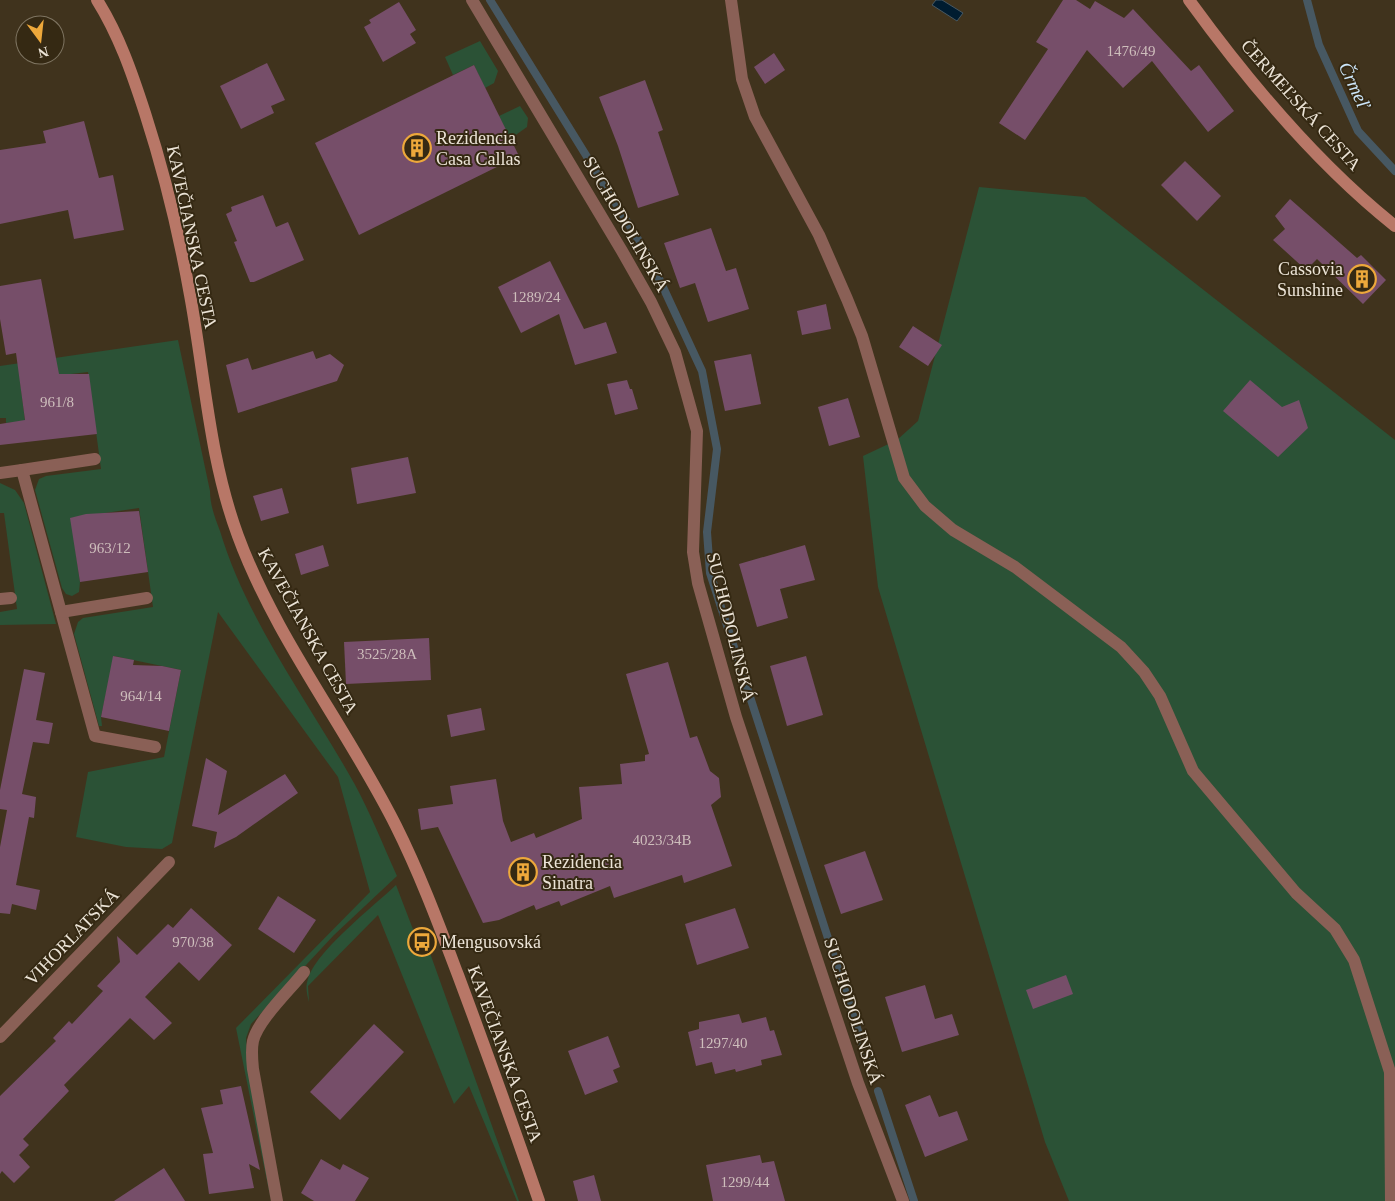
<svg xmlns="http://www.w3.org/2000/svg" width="1395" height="1201" viewBox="0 0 1395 1201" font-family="'Times New Roman',serif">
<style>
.green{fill:#2b5236}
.water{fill:#001c30;stroke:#475862}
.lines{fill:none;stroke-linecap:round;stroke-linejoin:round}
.stream{stroke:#475862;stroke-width:8}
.building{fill:#764e69}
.street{stroke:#8a6056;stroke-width:12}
.secondary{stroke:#b87767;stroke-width:12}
.labels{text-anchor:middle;stroke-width:4;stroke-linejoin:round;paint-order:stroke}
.number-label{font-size:15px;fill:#cebebc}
.street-label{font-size:18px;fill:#ece4d7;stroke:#352913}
.poi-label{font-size:18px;fill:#ece4d7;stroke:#352913;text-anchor:start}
.water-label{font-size:19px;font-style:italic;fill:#cde7fb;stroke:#352913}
</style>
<rect width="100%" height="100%" fill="#40331d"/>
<g class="green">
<path d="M480,41L498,71L494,83L485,88L474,65L453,75L445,57Z"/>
<path d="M520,106L528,118L527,127L510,139L499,116Z"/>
<path d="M979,187L1085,197L1395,440V1201H1069L1045,1142L878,587L863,456L897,440L918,421Z"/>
<path d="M178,340L210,491C210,505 215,518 220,531C247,621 308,701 354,783C370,812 383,845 397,876L334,935L251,1024L246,1038L248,1065L271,1201L236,1028L370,892L338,777L218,612L172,843L162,849L126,847L76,837L88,772L164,757L181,670L114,656L101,717L102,726H99L74,634L78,622L83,618L153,607L139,508L71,518L80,582L79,592L72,596L66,594L62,588L35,490L39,479L46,476L101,469L88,372L20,380L25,421L6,423V418H0V366Z"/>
<path d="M0,483L15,490L24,503L56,624L0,625V612L17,609L4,513H0Z"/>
<path d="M396,885L419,945L426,942L519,1201H517L469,1086L454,1104L378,915L308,986L309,1002C307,994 305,987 308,979C316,951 374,906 396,885Z"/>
</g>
<path class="water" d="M936,0H942L963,13L957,21L932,5Z"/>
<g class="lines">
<g class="stream">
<path d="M490,0L649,257L702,371L717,449L707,532L710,573L869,1065"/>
<path d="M1307,0L1319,45L1358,131L1395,171"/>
<path d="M878,1091L914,1201"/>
</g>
</g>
<g class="building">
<path d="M1063,0H1076L1090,9L1095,1L1124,18L1133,9L1191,71L1199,65L1234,111L1208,132L1152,61L1123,88L1087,50L1025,140L999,123L1048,49L1036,42Z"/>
<path d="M399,2L416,30L410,34L416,43L383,62L364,27L371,23L369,20Z"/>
<path d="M774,53L785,70L765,84L754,67Z"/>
<path d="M267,63L285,100L271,106L274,113L241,129L220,86Z"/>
<path d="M474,65L519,156L359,235L315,143Z"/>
<path d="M645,80L663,130L658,132L679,195L638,208L618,146L599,97Z"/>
<path d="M84,121L99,178L113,175L124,230L74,239L68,210L0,224V150L46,143L43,131Z"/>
<path d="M1185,161L1221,196L1197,221L1161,185Z"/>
<path d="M263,195L276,227L288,222L304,260L254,282H250L234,242L237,241L226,214L232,211L231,207Z"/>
<path d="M1290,199L1357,258L1361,255L1386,280L1363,304L1317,259L1306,270L1273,240L1285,229L1275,216Z"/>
<path d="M711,228L726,271L736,268L749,309L708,322L695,283L680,288L664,243Z"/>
<path d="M550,261L584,329L606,322L617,353L575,365L559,314L521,333L498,287Z"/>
<path d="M41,279L59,374H89L97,434L0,445V424L25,420L16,353L6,355L0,319V286Z"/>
<path d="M826,304L831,329L802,335L797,311Z"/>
<path d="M913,326L942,345L928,366L899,347Z"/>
<path d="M313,351L316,359L330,354L344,365L337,381L238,413L226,365L248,358L252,370Z"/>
<path d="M751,354L761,404L725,411L714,361Z"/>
<path d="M627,380L630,389H632L638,409L615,415L607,384Z"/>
<path d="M1250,380L1282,407L1299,400L1308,428L1278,457L1223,411Z"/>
<path d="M848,398L860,437L829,446L818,407Z"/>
<path d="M408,457L416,493L357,504L351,468Z"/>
<path d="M282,488L289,513L261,521L253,496Z"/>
<path d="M139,511L148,572L80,582L70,518L86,514Z"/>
<path d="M323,545L329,566L301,575L295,554Z"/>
<path d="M805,545L815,580L780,589L788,618L757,627L739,564Z"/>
<path d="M429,638L431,680L346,684L344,642Z"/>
<path d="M113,656L134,660L133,665L162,666L181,670L169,731L101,717Z"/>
<path d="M806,656L823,715L787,726L770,666Z"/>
<path d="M668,662L690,738L697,736L710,771L719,778L721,797L711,805L732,866L684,883L682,875L614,898L610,886L561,906L559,901L536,910L534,905L499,920L483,923L438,827L421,830L418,809L453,804L450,786L496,779L503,821L511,842L534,833L536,838L582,819L579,787L622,784L620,764L645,761V755L649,754L626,674Z"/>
<path d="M24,669L45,673L36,720L53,723L49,744L33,742L22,794L36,797L34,818L29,817L16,885L40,890L36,910L12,904L10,914L0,913V847L7,810L0,809V790Z"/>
<path d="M481,708L485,730L451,737L447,715Z"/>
<path d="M206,758L227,771L218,815L285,774L298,793L236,837L214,848L217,832L192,826Z"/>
<path d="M865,851L883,900L841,914L824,865Z"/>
<path d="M278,896L316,920L294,953L258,929Z"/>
<path d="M191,908L232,945L199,981L179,962L145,997L172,1023L154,1040L130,1018L64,1085L69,1091L23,1139L29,1145L19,1155L30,1167L14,1183L2,1171L0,1174V1096L56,1041L53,1038L69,1021L72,1024L103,991L97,986L120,962L117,936L137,955L168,924L173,928Z"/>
<path d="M735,908L749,948L697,965L685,924Z"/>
<path d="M1066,975L1073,994L1033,1009L1026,990Z"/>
<path d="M925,985L935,1019L952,1014L959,1035L902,1052L885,997Z"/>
<path d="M739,1014L742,1023L766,1017L770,1031L774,1030L782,1055L761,1060L762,1065L736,1072L735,1069L715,1074L712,1062L696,1066L688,1032L699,1029V1022Z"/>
<path d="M374,1024L404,1052L340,1120L310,1092Z"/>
<path d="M608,1036L620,1067L613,1070L618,1082L585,1095L568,1051Z"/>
<path d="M241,1086L260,1170L249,1164L254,1188L209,1194L203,1154L213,1153L201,1108L223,1104L220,1090Z"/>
<path d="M930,1095L939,1117L957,1111L968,1140L925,1157L905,1105Z"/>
<path d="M760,1155L762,1163L774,1161L785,1201H713L706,1165Z"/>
<path d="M321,1159L340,1170L343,1164L369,1178L355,1201H314L301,1193Z"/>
<path d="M164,1168L185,1201H114Z"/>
<path d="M594,1175L601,1201H578L573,1181Z"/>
</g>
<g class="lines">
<g class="street">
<path d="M472,0L622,251L651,302L675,352L697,431L693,552L698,583L736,717L858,1083L903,1201"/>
<path d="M731,0L742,79L755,117L819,235L847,299L862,336L904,478L925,506L953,530L1015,567L1121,647L1144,672L1160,696L1193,771L1296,893L1335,929L1354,960L1390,1072L1391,1201"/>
<path d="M22,470L95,459"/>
<path d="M0,473L22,470L95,736L155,747"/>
<path d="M0,599L11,598"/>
<path d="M61,612L147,598"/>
<path d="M0,1037L169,862"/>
<path d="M277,1201L253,1069C252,1059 251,1050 253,1041C258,1020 290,990 304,972"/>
</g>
<g class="secondary">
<path d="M97,0C119,35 132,73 145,113C164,172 179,233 190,295C205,376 209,458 238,536C276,639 347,728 396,826C420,874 439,925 458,975C486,1050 513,1125 539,1201"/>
<path d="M1189,0C1247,80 1317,164 1395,226"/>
</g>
</g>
<defs>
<symbol id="building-ring" viewBox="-11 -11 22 22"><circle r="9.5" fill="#352913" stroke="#eda83b" stroke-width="1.5"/><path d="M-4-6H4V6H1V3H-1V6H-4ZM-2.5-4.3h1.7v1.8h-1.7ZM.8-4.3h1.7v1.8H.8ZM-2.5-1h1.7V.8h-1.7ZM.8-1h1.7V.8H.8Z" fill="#eda83b"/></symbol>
<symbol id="bus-ring" viewBox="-11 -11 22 22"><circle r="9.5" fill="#352913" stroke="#eda83b" stroke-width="1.5"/><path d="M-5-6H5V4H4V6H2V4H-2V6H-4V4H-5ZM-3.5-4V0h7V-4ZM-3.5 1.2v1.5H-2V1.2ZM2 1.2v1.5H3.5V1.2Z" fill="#eda83b"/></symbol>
</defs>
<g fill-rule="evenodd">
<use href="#building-ring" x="401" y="132" width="32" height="32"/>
<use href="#building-ring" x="1346" y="263" width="32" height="32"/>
<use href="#building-ring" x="507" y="856" width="32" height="32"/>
<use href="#bus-ring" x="406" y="926" width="32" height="32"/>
</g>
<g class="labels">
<g class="number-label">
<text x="1131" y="56">1476/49</text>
<text x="536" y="302">1289/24</text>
<text x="57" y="407">961/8</text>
<text x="110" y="553">963/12</text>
<text x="387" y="659">3525/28A</text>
<text x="141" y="701">964/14</text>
<text x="662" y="845">4023/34B</text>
<text x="193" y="947">970/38</text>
<text x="723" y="1048">1297/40</text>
<text x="745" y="1187">1299/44</text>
</g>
<g class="street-label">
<text transform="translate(1301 105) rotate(48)" y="6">ČERMEĽSKÁ CESTA</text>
<text transform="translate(626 224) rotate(60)" y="6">SUCHODOLINSKÁ</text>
<text transform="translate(192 237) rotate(78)" y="6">KAVEČIANSKA CESTA</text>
<text transform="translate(731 627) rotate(76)" y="6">SUCHODOLINSKÁ</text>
<text transform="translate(308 631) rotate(61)" y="6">KAVEČIANSKA CESTA</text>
<text transform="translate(72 937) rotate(-46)" y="6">VIHORLATSKÁ</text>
<text transform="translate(853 1011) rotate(72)" y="6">SUCHODOLINSKÁ</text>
<text transform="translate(505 1054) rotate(70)" y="6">KAVEČIANSKA CESTA</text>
</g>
<g class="poi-label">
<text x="436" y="144">Rezidencia<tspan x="436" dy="21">Casa Callas</tspan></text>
<text x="1343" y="275" text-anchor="end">Cassovia<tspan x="1343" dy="21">Sunshine</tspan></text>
<text x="542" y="868">Rezidencia<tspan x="542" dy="21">Sinatra</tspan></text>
<text x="441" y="948">Mengusovská</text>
</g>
<g class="water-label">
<text transform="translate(1355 85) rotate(65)" y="7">Črmeľ</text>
</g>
</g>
<g transform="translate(40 40) rotate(165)"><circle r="24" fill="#352913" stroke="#7e7461"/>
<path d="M0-4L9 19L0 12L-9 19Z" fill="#eda83b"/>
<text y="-8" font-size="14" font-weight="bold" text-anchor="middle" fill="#ece4d7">N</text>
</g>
</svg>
